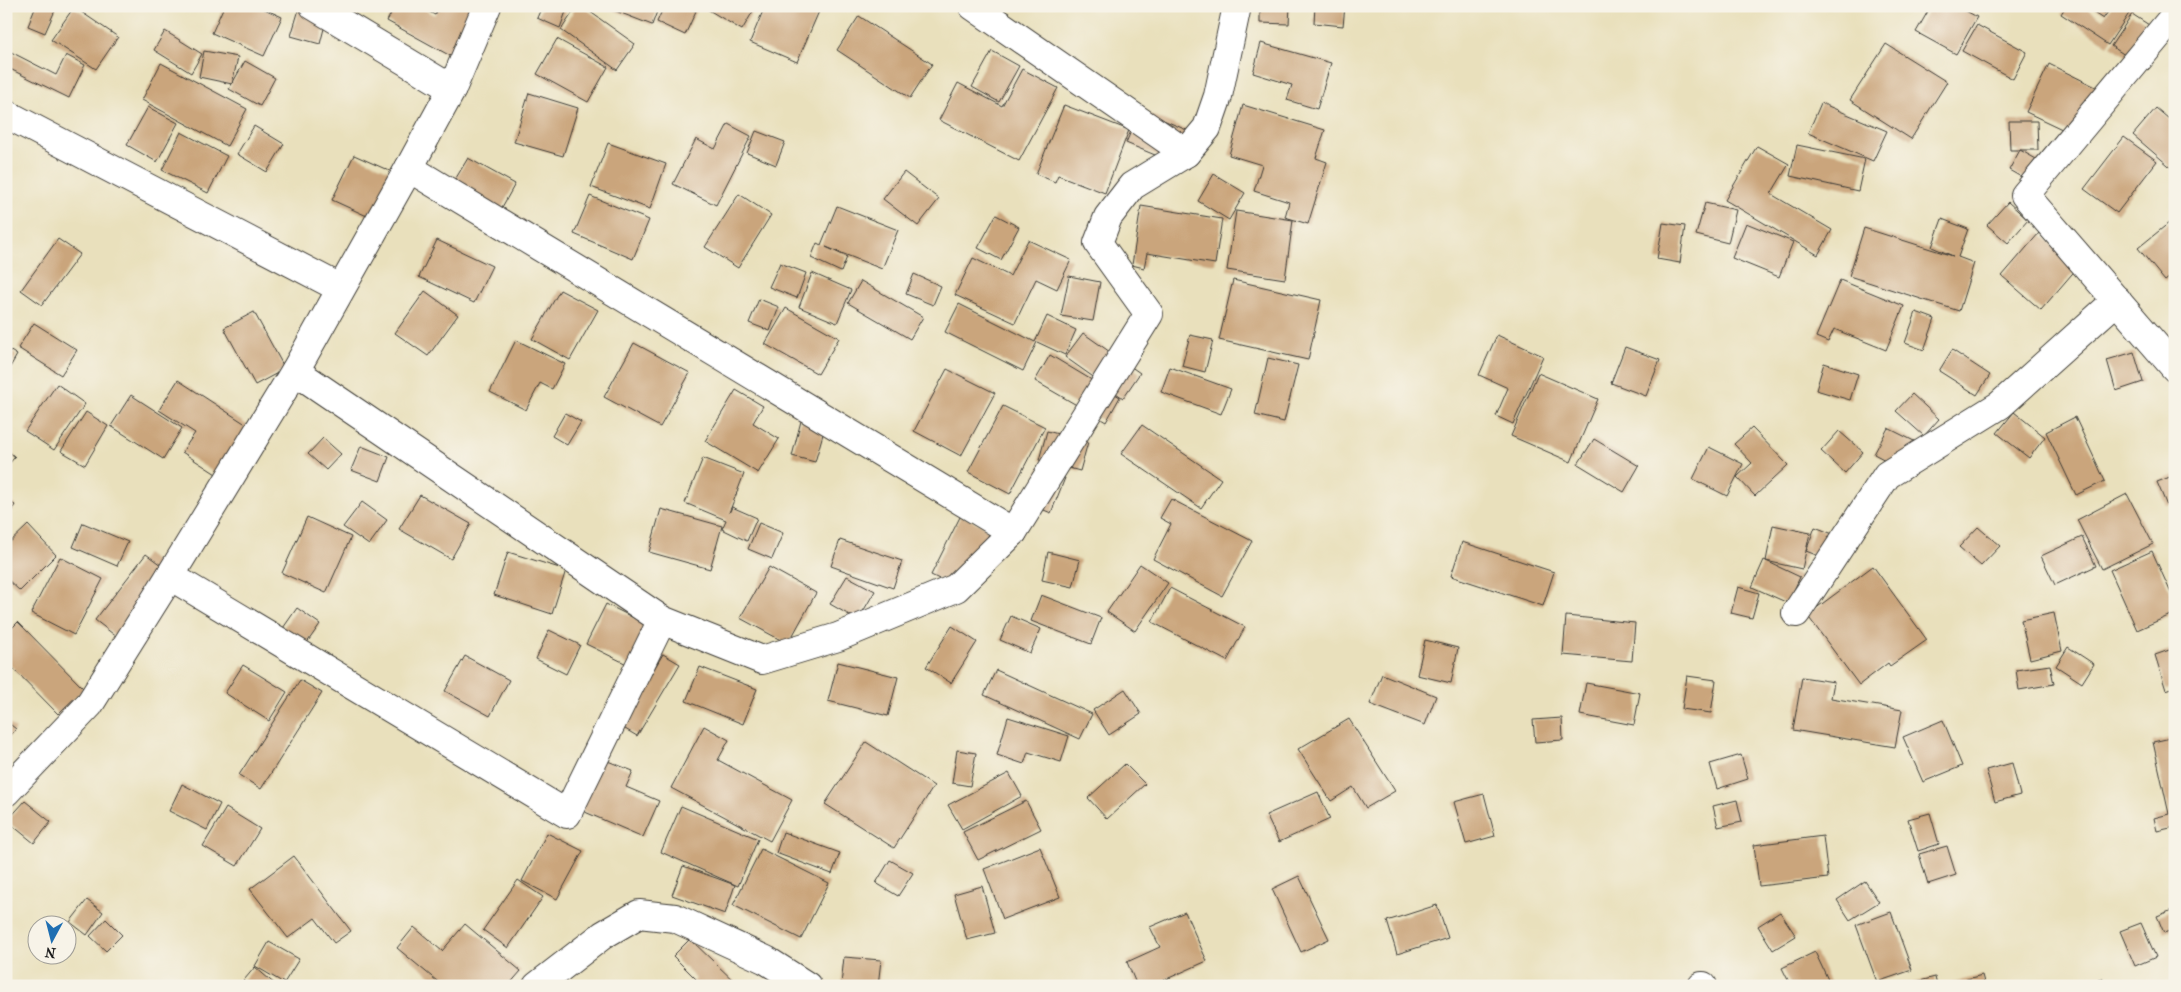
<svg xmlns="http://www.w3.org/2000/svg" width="2181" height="992" viewBox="0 0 2181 992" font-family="'IM FELL French Canon',serif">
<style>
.building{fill:#caa57c}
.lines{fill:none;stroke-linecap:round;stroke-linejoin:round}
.street-casing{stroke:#3b3934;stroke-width:30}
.street{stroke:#fff;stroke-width:28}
</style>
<rect width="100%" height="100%" fill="#f7f3e8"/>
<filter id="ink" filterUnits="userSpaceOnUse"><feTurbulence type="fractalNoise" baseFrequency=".02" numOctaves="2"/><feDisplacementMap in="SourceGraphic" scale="10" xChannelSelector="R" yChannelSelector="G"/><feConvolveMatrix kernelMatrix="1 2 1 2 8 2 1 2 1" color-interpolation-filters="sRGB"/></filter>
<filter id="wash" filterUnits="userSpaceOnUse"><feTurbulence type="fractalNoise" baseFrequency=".0096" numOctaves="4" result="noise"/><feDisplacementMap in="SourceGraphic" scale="20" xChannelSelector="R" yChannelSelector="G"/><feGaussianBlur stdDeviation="1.12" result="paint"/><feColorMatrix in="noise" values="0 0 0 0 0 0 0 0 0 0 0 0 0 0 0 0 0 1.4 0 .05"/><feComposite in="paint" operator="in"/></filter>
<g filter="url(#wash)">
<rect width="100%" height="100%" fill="#e9e0bc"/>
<g id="blocks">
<g class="building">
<path d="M36,6H57L45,33L28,26Z"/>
<path d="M224,6H258L282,17L264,56L212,33Z"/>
<path d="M300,6L328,13L320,44L291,36Z"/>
<path d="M395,6H418L435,15L440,6H475L456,59L387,21Z"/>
<path d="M542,6H568L560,28L537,18Z"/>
<path d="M577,6H582L635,44L617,70L561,30Z"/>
<path d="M603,6H659L652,25Z"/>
<path d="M664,6H685L696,11L685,35L657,22Z"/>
<path d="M702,6H756L742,30Z"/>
<path d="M765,6H815L820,9L797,62L750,42Z"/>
<path d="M1260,6H1290L1289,24L1260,23Z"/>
<path d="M1315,6H1345L1343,26L1314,23Z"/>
<path d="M1931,6H1957L1977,17L1956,54L1916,32Z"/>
<path d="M2066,6H2083L2103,19L2112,6H2134L2108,45L2061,14Z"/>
<path d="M2091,6H2109L2105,13Z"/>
<path d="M74,7L118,37L96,69L51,40Z"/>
<path d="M2132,14L2163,34L2142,66L2111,46Z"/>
<path d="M859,16L932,64L910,98L837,50Z"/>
<path d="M1977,25L2027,52L2013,79L1962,51Z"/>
<path d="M165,31L202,54L191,73L154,50Z"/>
<path d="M557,39L608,67L588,102L537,74Z"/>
<path d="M1261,43L1331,63L1317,109L1287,100L1292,85L1253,73Z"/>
<path d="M1886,44L1947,82L1911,139L1850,100Z"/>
<path d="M204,51L238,57L232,84L199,77Z"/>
<path d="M992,51L1019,66L999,102L972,87Z"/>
<path d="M11,52L56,75L66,55L85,65L69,98L6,67V62Z"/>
<path d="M245,61L275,78L260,106L229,89Z"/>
<path d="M161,63L247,109L227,146L142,100Z"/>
<path d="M2049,64L2106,92L2083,139L2026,112Z"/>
<path d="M1022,69L1058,88L1019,161L939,120L958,83L1002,106Z"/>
<path d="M529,93L578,108L563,156L514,142Z"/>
<path d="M1821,103L1887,131L1873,161L1808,133Z"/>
<path d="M1064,105L1129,130L1105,193L1058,175L1055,182L1036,174Z"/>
<path d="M1243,105L1325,130L1316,158L1327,162L1308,224L1285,217L1289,202L1254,191L1262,165L1229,155Z"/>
<path d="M148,107L178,123L157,162L127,145Z"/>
<path d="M2156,108L2175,124V171L2133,135Z"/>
<path d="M1140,110L1203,137L1189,169L1126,143Z"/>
<path d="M2009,121H2037L2038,150H2010Z"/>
<path d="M728,124L751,136L716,205L673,184L696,139L715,149Z"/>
<path d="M254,126L284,144L267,172L237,154Z"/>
<path d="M756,131L785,142L776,165L747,153Z"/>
<path d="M181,132L227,156L208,193L162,170Z"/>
<path d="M2124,137L2157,161L2117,213L2084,189Z"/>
<path d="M608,143L666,164L650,209L591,187Z"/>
<path d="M1797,145L1865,159L1858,191L1790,176Z"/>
<path d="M1757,146L1789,164L1771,194L1832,230L1818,255L1725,200Z"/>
<path d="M2020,150L2056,170L2044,190L2009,170Z"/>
<path d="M354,155L401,176L380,222L332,200Z"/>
<path d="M468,158L515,184L501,209L453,183Z"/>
<path d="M904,172L939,199L918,226L883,199Z"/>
<path d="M1214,174L1245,193L1229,220L1198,201Z"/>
<path d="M739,194L771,215L738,268L705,247Z"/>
<path d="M590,196L649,220L633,259L574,234Z"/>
<path d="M2008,202L2028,220L2008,243L1987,225Z"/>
<path d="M1705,203L1736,210L1728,243L1696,235Z"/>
<path d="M837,206L898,230L882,269L826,247L847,257L841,272L811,258L817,243L821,245Z"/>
<path d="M1141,206L1222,219L1215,264L1147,253L1144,268L1132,265Z"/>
<path d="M1236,211L1293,220L1285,279L1227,270Z"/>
<path d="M996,215L1019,227L1001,260L978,248Z"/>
<path d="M2175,218V273L2165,281L2138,248Z"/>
<path d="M1942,219L1968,229L1958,257L1974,263L1959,311L1849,276L1864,228L1953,256L1932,247Z"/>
<path d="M1663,223L1685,226L1680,263L1657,259Z"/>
<path d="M1746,223L1793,242L1779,277L1732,258Z"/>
<path d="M2039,233L2078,267L2041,310L2002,276Z"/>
<path d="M58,239L80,254L42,305L21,290Z"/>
<path d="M437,240L492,266L474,303L419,277Z"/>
<path d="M1028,240L1071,260L1057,289L1036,279L1015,323L955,295L973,258L1010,276Z"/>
<path d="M780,263L806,273L797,298L769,287Z"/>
<path d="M812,273L851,290L837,323L799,307Z"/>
<path d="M914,274L941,286L933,305L906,294Z"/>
<path d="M1069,276L1100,282L1093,321L1061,316Z"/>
<path d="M1233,280L1321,300L1308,360L1219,340Z"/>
<path d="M1840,280L1904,306L1886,350L1834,329L1828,342L1816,337Z"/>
<path d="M861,281L923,317L910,339L848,303Z"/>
<path d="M560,290L598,310L570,360L532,339Z"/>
<path d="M425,291L458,315L428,356L395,333Z"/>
<path d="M759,299L779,307L770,331L749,323Z"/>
<path d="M959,304L1035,342L1047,316L1076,330L1065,355L1037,342L1023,371L945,332Z"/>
<path d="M786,308L839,338L818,374L765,344Z"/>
<path d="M254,312L285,369L255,385L224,328Z"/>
<path d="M1916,312L1935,319L1924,350L1905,343Z"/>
<path d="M34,323L77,350L61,375L18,348Z"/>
<path d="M1083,333L1140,373L1123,398L1065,357Z"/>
<path d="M1190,335L1213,340L1205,372L1182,366Z"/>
<path d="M1497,335L1543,356L1513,424L1496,416L1508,388L1479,375Z"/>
<path d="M516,340L565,364L552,389L540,383L526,410L490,392Z"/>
<path d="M634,343L690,373L660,427L604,397Z"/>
<path d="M1625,347L1660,360L1646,396L1611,383Z"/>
<path d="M6,348L17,355L6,374Z"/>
<path d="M1952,350L1990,375L1977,395L1939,371Z"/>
<path d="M2134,352L2143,382L2116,391L2107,360Z"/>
<path d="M1050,355L1120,397L1106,422L1035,381Z"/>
<path d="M1268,358L1298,365L1284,422L1255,415Z"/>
<path d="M1824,363L1858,374L1850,400L1816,390Z"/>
<path d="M1170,367L1231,389L1221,414L1161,392Z"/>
<path d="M947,369L995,393L961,456L914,431Z"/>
<path d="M1538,373L1598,399L1571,462L1511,436Z"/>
<path d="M178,380L261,434L230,483L182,452L195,433L159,410Z"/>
<path d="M57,384L85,404L54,450L25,431Z"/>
<path d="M736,390L763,406L753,423L779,439L758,473L705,441Z"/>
<path d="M1912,394L1939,419L1924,436L1896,411Z"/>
<path d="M131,395L182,428L163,459L111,426Z"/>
<path d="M1003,406L1045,427L1010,494L968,472Z"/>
<path d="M86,412L108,426L85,465L61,451Z"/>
<path d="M2014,412L2045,437L2029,458L1997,433Z"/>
<path d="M565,413L581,422L567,445L552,436Z"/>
<path d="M2075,417L2105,481L2076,495L2046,432Z"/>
<path d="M801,421L825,427L815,462L792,456Z"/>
<path d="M1142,425L1221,479L1201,508L1121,454Z"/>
<path d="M1752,428L1788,465L1755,496L1737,477L1752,463L1734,444Z"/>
<path d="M1888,428L1922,445L1908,472L1874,454Z"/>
<path d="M1047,431L1088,442L1080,471L1039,460Z"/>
<path d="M1839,431L1863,452L1845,473L1821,451Z"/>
<path d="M323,438L341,454L326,470L308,454Z"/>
<path d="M1594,439L1639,466L1624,492L1578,464Z"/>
<path d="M361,446L389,457L380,481L351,470Z"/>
<path d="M1709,447L1743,464L1727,496L1693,479Z"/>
<path d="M6,449L15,457L6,467Z"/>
<path d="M703,458L744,474L729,513L732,507L757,518L747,541L722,529L726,520L685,503Z"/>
<path d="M1039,468L1065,478L1051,513L1025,502Z"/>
<path d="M2175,475V503L2167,506L2157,482Z"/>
<path d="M2127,494L2153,544L2102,569L2077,520Z"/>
<path d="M420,495L471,524L451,559L399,529Z"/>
<path d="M1171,499L1252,541L1222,596L1153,559L1171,524L1160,518Z"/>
<path d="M6,500L15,505L6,519Z"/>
<path d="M362,502L387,520L369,545L343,527Z"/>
<path d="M661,509L722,526L710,569L649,552Z"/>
<path d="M961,515L991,530L962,590L931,575Z"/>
<path d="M307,517L351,537L326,593L282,573Z"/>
<path d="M83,523L128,542L117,566L73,547Z"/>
<path d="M759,523L783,533L772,559L748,549Z"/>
<path d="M28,525L56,555L20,591L6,578V546Z"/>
<path d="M1773,525L1810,533L1802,569L1766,561Z"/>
<path d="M1815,527L1843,538L1834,562L1806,551Z"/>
<path d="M1978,527L2000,546L1981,566L1959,547Z"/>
<path d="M2082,537L2096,566L2055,585L2041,556Z"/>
<path d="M840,540L902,561L893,588L831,566Z"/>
<path d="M1462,542L1554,572L1543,606L1451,576Z"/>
<path d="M2152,551L2175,602V613L2137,630L2110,570Z"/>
<path d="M508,552L566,570L552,614L494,595Z"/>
<path d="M1048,552L1080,560L1073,587L1042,580Z"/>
<path d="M146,554L173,574L122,641L95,620Z"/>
<path d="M60,557L103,579L74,635L31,613Z"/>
<path d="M1764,560L1800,577L1788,603L1752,587Z"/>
<path d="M1140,564L1168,583L1135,631L1107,612Z"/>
<path d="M1873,566L1927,640L1890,666L1888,663L1859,685L1807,615Z"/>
<path d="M769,567L816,593L788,644L740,618Z"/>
<path d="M847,576L875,591L858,620L830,604Z"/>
<path d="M1738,587L1759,593L1752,618L1731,613Z"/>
<path d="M1170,588L1245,627L1227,661L1152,622Z"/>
<path d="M1041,595L1101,618L1091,644L1031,621Z"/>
<path d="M606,604L664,633L645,673L586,644Z"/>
<path d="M297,608L320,624L304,647L281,631Z"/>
<path d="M2054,613L2062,651L2030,659L2021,620Z"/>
<path d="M1011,616L1041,629L1030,653L1000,640Z"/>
<path d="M1566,616L1635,623L1632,661L1563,655Z"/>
<path d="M18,622L84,689L58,714L6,661V634Z"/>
<path d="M952,626L977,642L951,683L926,667Z"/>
<path d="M549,630L580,645L566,674L536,659Z"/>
<path d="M1425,640L1458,648L1451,683L1417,675Z"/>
<path d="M2068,647L2094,664L2082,683L2056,666Z"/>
<path d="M2175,648V687L2166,690L2155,655Z"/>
<path d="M663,654L680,664L637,736L620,726Z"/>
<path d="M465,656L509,680L490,716L445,691Z"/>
<path d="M838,662L898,677L888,716L828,701Z"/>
<path d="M243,665L287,692L269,721L225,693Z"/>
<path d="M2050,665L2054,684L2019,690L2016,670Z"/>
<path d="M700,667L757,689L743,724L686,701Z"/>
<path d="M996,670L1092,714L1080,739L984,695Z"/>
<path d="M1382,674L1436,696L1425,725L1370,704Z"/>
<path d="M1687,676L1716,680L1711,713L1682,709Z"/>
<path d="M1802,677L1834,682L1831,698L1902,710L1895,747L1793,730Z"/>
<path d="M300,680L322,693L261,789L239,775Z"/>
<path d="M1586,683L1640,693L1634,725L1580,715Z"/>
<path d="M1125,689L1141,714L1109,735L1093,710Z"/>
<path d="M1008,717L1069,736L1061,762L1028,752L1024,764L997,755Z"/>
<path d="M1562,718L1563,740L1535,742L1533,720Z"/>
<path d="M1349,719L1395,791L1366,808L1353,787L1331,801L1298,749Z"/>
<path d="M1943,720L1962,766L1923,782L1903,737Z"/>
<path d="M6,721L16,729L6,740Z"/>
<path d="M704,726L729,740L718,760L792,800L770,841L671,788Z"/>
<path d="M2175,737V827L2157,831L2154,818L2169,814L2153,742Z"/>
<path d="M866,742L934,786L894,848L825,804Z"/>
<path d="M957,750L976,753L970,786L952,783Z"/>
<path d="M1741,755L1748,779L1717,789L1710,764Z"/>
<path d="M600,758L633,771L626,787L659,801L643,837L578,809Z"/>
<path d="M2012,763L2020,795L1995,802L1986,770Z"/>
<path d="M1125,764L1145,784L1107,819L1088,798Z"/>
<path d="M1009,773L1022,796L962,829L948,805Z"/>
<path d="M182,784L220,804L207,830L169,811Z"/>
<path d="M1318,792L1330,819L1279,842L1266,815Z"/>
<path d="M1484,794L1495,836L1466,844L1454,802Z"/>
<path d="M1737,800L1742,822L1718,827L1713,806Z"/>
<path d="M25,801L51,822L34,843L7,821Z"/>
<path d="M1026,801L1041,829L978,860L963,832Z"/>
<path d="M681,806L758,839L738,886L661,852Z"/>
<path d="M226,808L260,829L237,866L203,846Z"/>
<path d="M1930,813L1939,844L1918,851L1908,819Z"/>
<path d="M783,832L840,853L832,874L776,853Z"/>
<path d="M547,833L583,851L557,899L522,881Z"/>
<path d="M1823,836L1828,878L1759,886L1754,845Z"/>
<path d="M1947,846L1956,875L1928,884L1919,854Z"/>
<path d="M1040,847L1060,897L1003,919L984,869Z"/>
<path d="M761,849L829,883L801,939L733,905Z"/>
<path d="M294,856L351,931L334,943L315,918L288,938L250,889Z"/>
<path d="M890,860L913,873L898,896L876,883Z"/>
<path d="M683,866L735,885L725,914L672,895Z"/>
<path d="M1299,876L1329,939L1301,952L1272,889Z"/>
<path d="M518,880L543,897L508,948L483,930Z"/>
<path d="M1865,881L1879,902L1850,920L1837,900Z"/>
<path d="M982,886L995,933L967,940L954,894Z"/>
<path d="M87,900L103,912L87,935L70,922Z"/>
<path d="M1437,905L1448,938L1397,954L1387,921Z"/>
<path d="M2175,909V929L2164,933L2157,916Z"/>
<path d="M1185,912L1207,961L1151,986H1137L1127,962L1160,947L1150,927Z"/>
<path d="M1780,912L1796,936L1773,950L1758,926Z"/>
<path d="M1891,912L1912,970L1877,982L1856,925Z"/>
<path d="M106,919L122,935L106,951L90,936Z"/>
<path d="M2141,923L2156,957L2135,966L2120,931Z"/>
<path d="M465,924L521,971L508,986H443L397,948L414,927L442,951Z"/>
<path d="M690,939L739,986H690L696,979L673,956Z"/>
<path d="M269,942L299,959L284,983L255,966Z"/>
<path d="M1815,952L1831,986H1791L1782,968Z"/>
<path d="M844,957L881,960L878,986L841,985Z"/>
<path d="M255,967L277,986H239Z"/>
<path d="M1982,975L1985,986H1945V985Z"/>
<path d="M1935,977L1937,986H1905V985Z"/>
<path d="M2103,979L2104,986H2078L2077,984Z"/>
</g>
</g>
</g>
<g filter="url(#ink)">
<use href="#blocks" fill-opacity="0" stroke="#3b3934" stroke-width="1"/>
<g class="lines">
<defs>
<g id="street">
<path d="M314,6L452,89"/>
<path d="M973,6L1186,153"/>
<path d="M2175,15L2025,195L2175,368"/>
<path d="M6,114L340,288"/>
<path d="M409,168L1013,532L1149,314L1098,243L1108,217L1132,186L1186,153L1207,128L1218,96L1237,6"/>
<path d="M295,371L662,620L762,660L838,637L956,588L1013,532"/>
<path d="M170,576L567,814L662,620"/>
<path d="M1796,613L1887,475L2000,405L2117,300"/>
<path d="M6,792L89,705L170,576L295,371L409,168L452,89L487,6"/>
<path d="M537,986L603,935L639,914L675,918L766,960L807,986"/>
<path d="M1702,986H1703"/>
</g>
</defs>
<use href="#street" class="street-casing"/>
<use href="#street" class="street"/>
</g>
</g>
<rect width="2181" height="992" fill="none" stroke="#f7f3e8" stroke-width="25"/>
<g transform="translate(52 940) rotate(187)"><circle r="24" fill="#f7f3e8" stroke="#9f9d96"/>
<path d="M0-4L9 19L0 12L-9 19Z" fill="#1f6fb2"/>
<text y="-8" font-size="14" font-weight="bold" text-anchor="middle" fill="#1c1c1c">N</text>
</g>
</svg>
